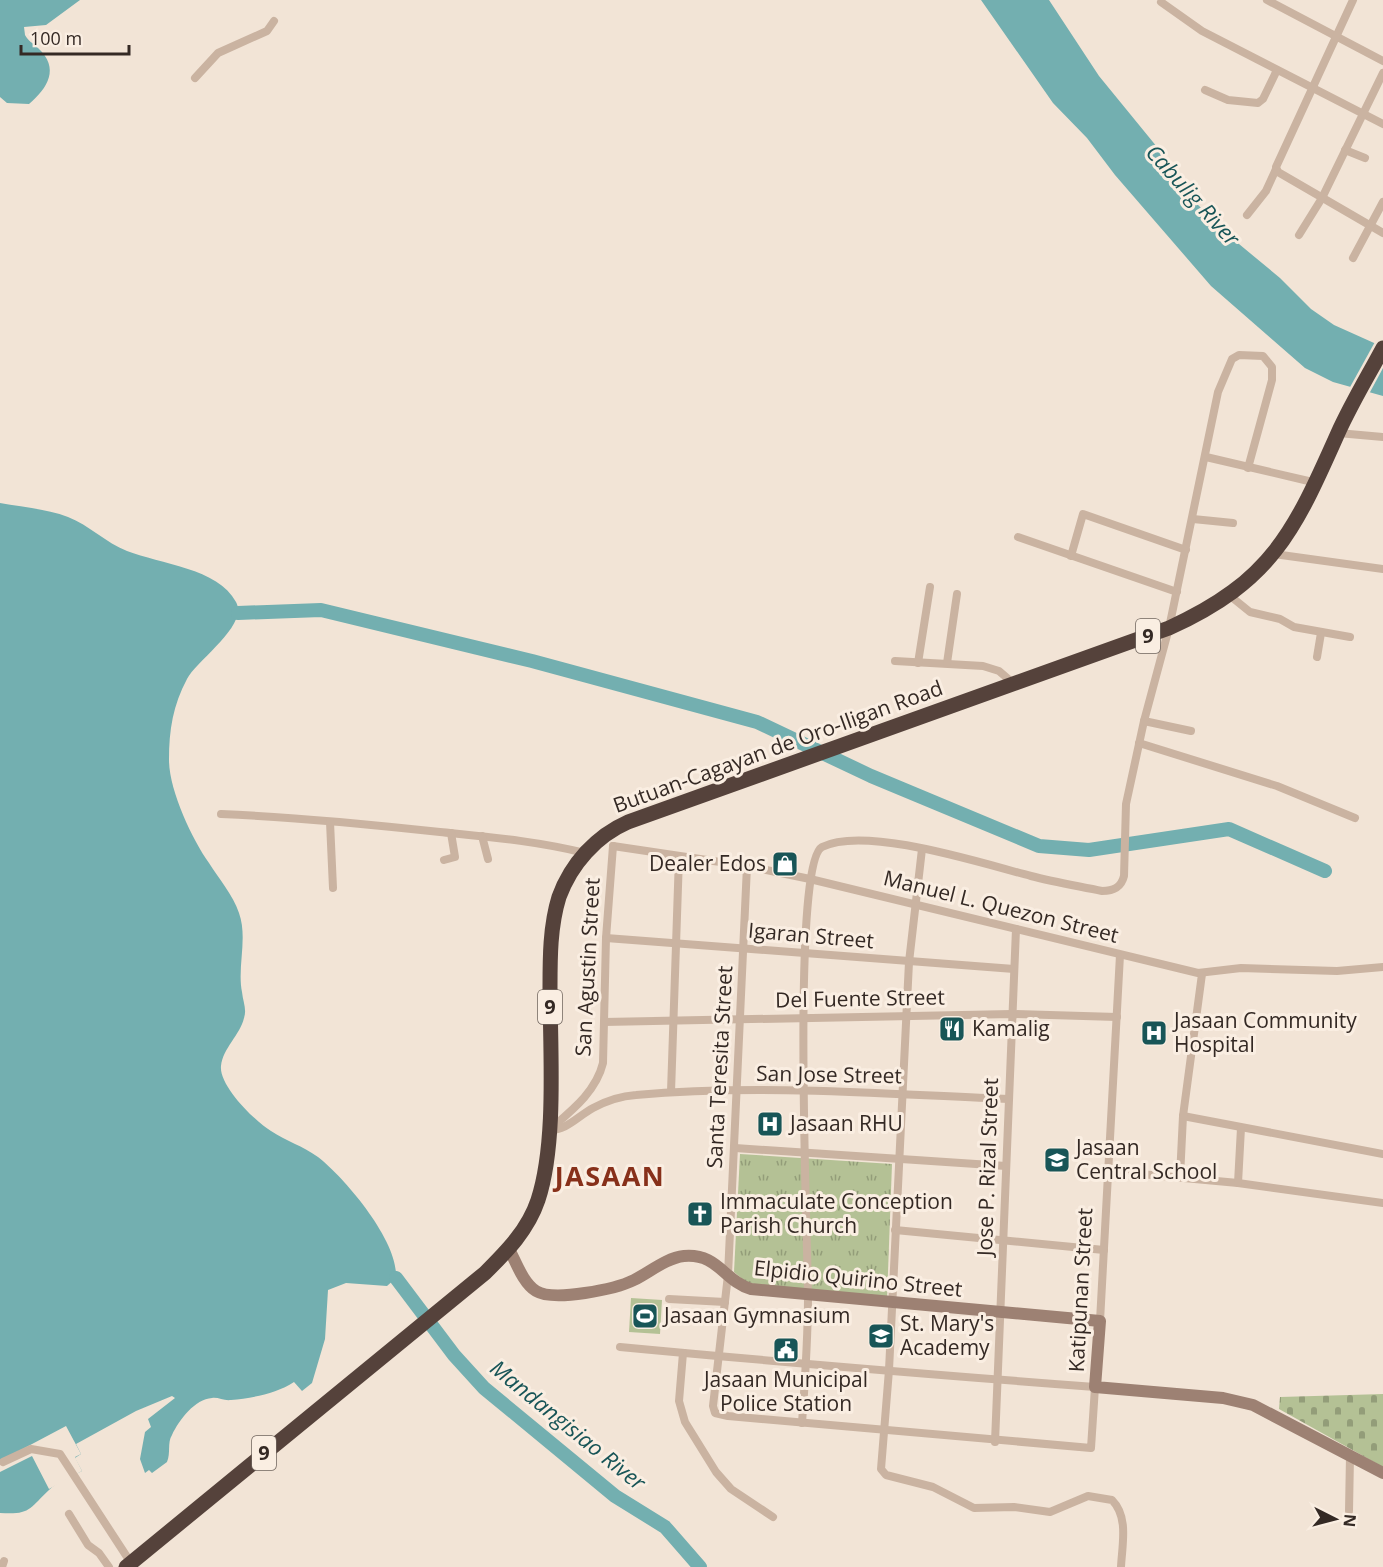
<svg xmlns="http://www.w3.org/2000/svg" width="1383" height="1567" viewBox="0 0 1383 1567" font-family="'Open Sans',sans-serif">
<style>
.grass{fill:#b4c195}
.cemetery{fill:url(#cemetery-stones)}
.park{fill:url(#park-tufts)}
.water{fill:#73afb0}
.pier{fill:#f2e4d6}
.lines{fill:none;stroke-linecap:round;stroke-linejoin:round}
.river{stroke:#73afb0;stroke-width:14}
.street{stroke:#cab3a1;stroke-width:8}
.secondary{stroke:#9d8173;stroke-width:12}
.highway{stroke:#55423b;stroke-width:15}
.labels{text-anchor:middle;stroke-width:6;stroke-linejoin:round;paint-order:stroke}
.shield{fill:#faeee2;stroke:#6f645d;stroke-width:1.5}
.shield-label{font-size:20px;font-weight:bold;fill:#342924}
.street-label{font-size:21px;fill:#342924;stroke:#faeee2}
.poi-label{font-size:21px;fill:#342924;stroke:#faeee2;text-anchor:start}
.water-label{font-size:22px;font-style:italic;fill:#185557;stroke:#faeee2}
.district-label{font-size:27px;font-weight:bold;letter-spacing:1.5px;fill:#87301a;stroke:#faeee2}
</style>
<defs>
<pattern id="cemetery-stones" width="16" height="16" patternUnits="userSpaceOnUse" patternTransform="scale(1.5)"><rect width="16" height="16" fill="#b4c195"/><path d="M2 7V4a2 2 0 0 1 4 0v3zM10 15v-3a2 2 0 0 1 4 0v3z" fill="#939d79"/></pattern>
<pattern id="park-tufts" width="24" height="20" patternUnits="userSpaceOnUse" patternTransform="scale(1.5)"><rect width="24" height="20" fill="#b4c195"/><path d="M3 7l-1-3M5 7V3M7 7l1-3M15 17l-1-3M17 17v-4M19 17l1-3" fill="none" stroke="#939d79"/></pattern>
</defs>
<rect width="100%" height="100%" fill="#f2e4d6"/>
<path class="grass" d="M631,1298L662,1300L660,1334L629,1332Z"/>
<path class="cemetery" d="M1383,1394V1467L1279,1409L1280,1397Z"/>
<path class="park" d="M740,1154L892,1164L887,1299L747,1283L734,1272Z"/>
<g class="water">
<path d="M0,0H80L46,25L24,27L25,35C28,41 33,43 38,48C60,68 48,88 29,104L7,103L0,97Z"/>
<path d="M981,0H1049L1099,76L1175,169L1197,204L1239,244L1280,278L1311,309L1334,325L1383,347V396L1333,382L1305,368L1211,286L1115,175L1087,138L1053,103Z"/>
<path d="M0,503C21,507 48,509 68,517C89,525 106,543 127,551C160,564 218,568 236,602C249,625 197,660 187,679C173,705 169,730 169,760C169,790 192,839 209,863C219,879 233,895 239,913C248,938 237,967 242,992C243,1002 247,1009 244,1018C240,1035 223,1048 221,1066C219,1086 255,1121 271,1131C286,1141 303,1146 318,1157C346,1179 399,1242 396,1278L387,1286L346,1283L328,1290L325,1339L312,1383L302,1391L294,1382C276,1394 251,1398 231,1400C224,1401 218,1397 212,1398C195,1399 179,1420 172,1435C167,1443 171,1453 167,1462L152,1473L149,1470L145,1473L140,1459L145,1432L151,1427L148,1419L175,1398L172,1396L136,1411L76,1444L81,1454L75,1458L82,1471C72,1476 57,1482 49,1490C29,1509 30,1515 0,1513Z"/>
</g>
<g class="pier">
<path d="M1376,340L1383,343V368L1369,394L1349,389Z"/>
<path d="M66,1426L81,1454L75,1457L82,1471L49,1489L32,1456L0,1472V1461Z"/>
</g>
<g class="lines">
<g class="river">
<path d="M238,613L321,610L532,661L757,722L871,776L1039,846L1089,850L1229,829L1325,871"/>
<path d="M396,1278L454,1355L484,1388L615,1496L665,1527L700,1567"/>
</g>
<g class="street">
<path d="M1267,0L1383,61"/>
<path d="M1353,0L1276,167L1278,172L1383,233"/>
<path d="M1161,2L1202,31L1383,124"/>
<path d="M195,78L218,53L267,31L274,21"/>
<path d="M1205,90L1228,100L1258,103L1263,99L1277,70"/>
<path d="M1345,150L1365,158"/>
<path d="M1247,215L1266,191L1276,169"/>
<path d="M1299,235L1322,198L1383,73"/>
<path d="M1353,258L1383,202"/>
<path d="M1338,433L1383,437"/>
<path d="M1206,457L1317,483"/>
<path d="M1193,519L1233,523"/>
<path d="M1018,537L1177,592"/>
<path d="M1274,554L1383,569"/>
<path d="M1071,556L1083,514L1186,550"/>
<path d="M1229,595L1250,612L1280,619L1294,627L1350,637"/>
<path d="M1317,657L1321,633"/>
<path d="M895,661L983,666L999,671L1014,684"/>
<path d="M918,663L930,587"/>
<path d="M947,663L957,594"/>
<path d="M1144,721L1191,731"/>
<path d="M1139,743L1277,786L1355,818"/>
<path d="M221,814C294,817 367,824 440,832C489,837 537,841 585,853"/>
<path d="M330,822L333,888"/>
<path d="M482,836L488,859"/>
<path d="M613,846L747,866L810,879L1198,973L1241,968L1337,971L1383,967"/>
<path d="M922,849L909,962L889,1370L881,1469L886,1475L933,1487L974,1508L1014,1507L1050,1512L1088,1496L1112,1500C1129,1517 1122,1545 1121,1567"/>
<path d="M444,860L455,857L451,833"/>
<path d="M606,938L1014,969"/>
<path d="M604,1022L1012,1014L1117,1017"/>
<path d="M671,1092L679,857"/>
<path d="M1183,1116L1383,1154"/>
<path d="M549,1130C566,1131 578,1116 593,1108C606,1101 621,1096 636,1095C759,1084 885,1094 1009,1099"/>
<path d="M549,1130C571,1111 596,1092 603,1063L606,938L613,846"/>
<path d="M735,1148L1006,1166"/>
<path d="M1108,1171L1238,1183L1383,1203"/>
<path d="M1180,1177L1183,1116L1202,974"/>
<path d="M1238,1183L1241,1128"/>
<path d="M895,1230L1104,1250"/>
<path d="M669,1299L725,1302"/>
<path d="M1100,1321L1120,955"/>
<path d="M620,1347C778,1362 937,1375 1095,1387L1091,1448L728,1416L715,1413L713,1406L728,1275L747,866"/>
<path d="M683,1353L679,1401L685,1422L716,1472L731,1489L773,1517"/>
<path d="M802,1423C805,1381 808,1339 808,1297C808,1242 791,864 822,847C865,825 984,864 1031,876C1054,882 1078,886 1102,891C1113,891 1121,888 1124,876L1126,804L1144,721L1169,628L1218,392L1232,359L1239,355L1263,356L1272,367V380L1248,468"/>
<path d="M995,1442L1016,929"/>
<path d="M3,1462L31,1449L60,1454L131,1563"/>
<path d="M1349,1511L1350,1456"/>
<path d="M69,1514L88,1545L99,1553L109,1567"/>
<path d="M2,1567L4,1561"/>
</g>
<path class="secondary" d="M509,1249C516,1262 523,1283 536,1291C554,1302 616,1289 634,1280C650,1272 666,1258 684,1256C718,1253 724,1281 751,1289L1100,1321L1095,1387L1223,1398L1253,1405L1383,1473"/>
<path class="highway" d="M126,1567L485,1273C507,1251 528,1230 538,1200C557,1142 550,1050 550,987C550,958 550,926 559,897C571,864 596,836 628,822L1169,628C1272,581 1294,532 1338,433C1351,404 1368,376 1383,348"/>
</g>
<defs>
<symbol id="shop-square" viewBox="-11 -11 22 22"><rect x="-9" y="-9" width="18" height="18" rx="4" fill="#185557" stroke="#faeee2"/><path d="M-5-2.5h2.3a2.7 3.5 0 0 1 5.4 0H5L5.5 6h-11ZM-1.5-2.5h3a1.5 2.3 0 0 0-3 0Z" fill="#fff"/></symbol>
<symbol id="restaurant-square" viewBox="-11 -11 22 22"><rect x="-9" y="-9" width="18" height="18" rx="4" fill="#185557" stroke="#faeee2"/><path d="M-5-6h1v4h1v-4h1v4h1v-4h1v5L-1.5 .5V6h-2V.5L-5-1ZM5-6V6H3V1.5H1.5Q1.5-4 5-6Z" fill="#fff"/></symbol>
<symbol id="hospital-square" viewBox="-11 -11 22 22"><rect x="-9" y="-9" width="18" height="18" rx="4" fill="#185557" stroke="#faeee2"/><path d="M-5-5h3v3.5h4V-5h3V5h-3V1.5h-4V5h-3Z" fill="#fff"/></symbol>
<symbol id="school-square" viewBox="-11 -11 22 22"><rect x="-9" y="-9" width="18" height="18" rx="4" fill="#185557" stroke="#faeee2"/><path d="M0-5L7-2L0 1L-7-2ZM-4 1L0 2.5L4 1V4Q0 6-4 4Z" fill="#fff"/></symbol>
<symbol id="church-square" viewBox="-11 -11 22 22"><rect x="-9" y="-9" width="18" height="18" rx="4" fill="#185557" stroke="#faeee2"/><path d="M-1.2-6h2.4v3.5h3.3v2.4h-3.3V6h-2.4V-.1h-3.3v-2.4h3.3Z" fill="#fff"/></symbol>
<symbol id="stadium-square" viewBox="-11 -11 22 22"><rect x="-9" y="-9" width="18" height="18" rx="4" fill="#185557" stroke="#faeee2"/><path d="M0-5a6.5 5 0 1 0 0 10a6.5 5 0 1 0 0-10ZM-3.5-1.8h7v3.6h-7Z" fill="#fff"/></symbol>
<symbol id="civic-square" viewBox="-11 -11 22 22"><rect x="-9" y="-9" width="18" height="18" rx="4" fill="#185557" stroke="#faeee2"/><path d="M-.6-6.5H3V-4.5H.6V-3L4-1V1h2V6H-6V1h2V-1L-.6-3ZM-1.2 2.5V6h2.4V2.5Z" fill="#fff"/></symbol>
</defs>
<g fill-rule="evenodd">
<use href="#shop-square" x="770" y="849" width="30" height="30"/>
<use href="#restaurant-square" x="937" y="1014" width="30" height="30"/>
<use href="#hospital-square" x="1139" y="1018" width="30" height="30"/>
<use href="#hospital-square" x="755" y="1109" width="30" height="30"/>
<use href="#school-square" x="1042" y="1145" width="30" height="30"/>
<use href="#church-square" x="685" y="1199" width="30" height="30"/>
<use href="#stadium-square" x="630" y="1301" width="30" height="30"/>
<use href="#school-square" x="866" y="1321" width="30" height="30"/>
<use href="#civic-square" x="771" y="1335" width="30" height="30"/>
</g>
<g class="labels">
<g class="shield">
<rect x="1136" y="619" width="24" height="34" rx="4.5"/>
<rect x="538" y="990" width="24" height="34" rx="4.5"/>
<rect x="252" y="1436" width="24" height="34" rx="4.5"/>
</g>
<g class="shield-label">
<text x="1148" y="643">9</text>
<text x="550" y="1014">9</text>
<text x="264" y="1460">9</text>
</g>
<g class="street-label">
<text transform="translate(778 747) rotate(-20)" y="7">Butuan-Cagayan de Oro-Iligan Road</text>
<text transform="translate(1001 907) rotate(14)" y="7">Manuel L. Quezon Street</text>
<text transform="translate(811 936) rotate(5)" y="7">Igaran Street</text>
<text transform="translate(588 967) rotate(-87)" y="7">San Agustin Street</text>
<text transform="translate(860 999) rotate(-1)" y="7">Del Fuente Street</text>
<text transform="translate(720 1067) rotate(-87)" y="7">Santa Teresita Street</text>
<text transform="translate(829 1075) rotate(1)" y="7">San Jose Street</text>
<text transform="translate(988 1167) rotate(-88)" y="7">Jose P. Rizal Street</text>
<text transform="translate(858 1279) rotate(6)" y="7">Elpidio Quirino Street</text>
<text transform="translate(1081 1290) rotate(-87)" y="7">Katipunan Street</text>
</g>
<g class="poi-label">
<text x="766" y="871" text-anchor="end">Dealer Edos</text>
<text x="1174" y="1028">Jasaan Community<tspan x="1174" dy="24">Hospital</tspan></text>
<text x="972" y="1036">Kamalig</text>
<text x="790" y="1131">Jasaan RHU</text>
<text x="1076" y="1155">Jasaan<tspan x="1076" dy="24">Central School</tspan></text>
<text x="720" y="1209">Immaculate Conception<tspan x="720" dy="24">Parish Church</tspan></text>
<text x="664" y="1323">Jasaan Gymnasium</text>
<text x="900" y="1331">St. Mary's<tspan x="900" dy="24">Academy</tspan></text>
<text x="786" y="1387" text-anchor="middle">Jasaan Municipal<tspan x="786" dy="24">Police Station</tspan></text>
</g>
<g class="water-label">
<text transform="translate(1193 195) rotate(48)" y="8">Cabulig River</text>
<text transform="translate(568 1425) rotate(39)" y="8">Mandangisiao River</text>
</g>
<g class="district-label">
<text x="610" y="1186">JASAAN</text>
</g>
</g>
<g transform="translate(1335 1519) rotate(96)" stroke="#faeee2" stroke-width="4.5" paint-order="stroke">
<path d="M0-4.5L10 22L0 15L-10 22Z" fill="#342924"/>
<text y="-9" font-size="16" font-weight="bold" text-anchor="middle" fill="#342924">N</text>
</g>
<path d="M21 45v9h108v-9" fill="none" stroke="#342924" stroke-width="3"/>
<text x="30" y="45" font-size="18" fill="#342924" stroke="#faeee2" stroke-width="4.5" paint-order="stroke">100 m</text>
</svg>
